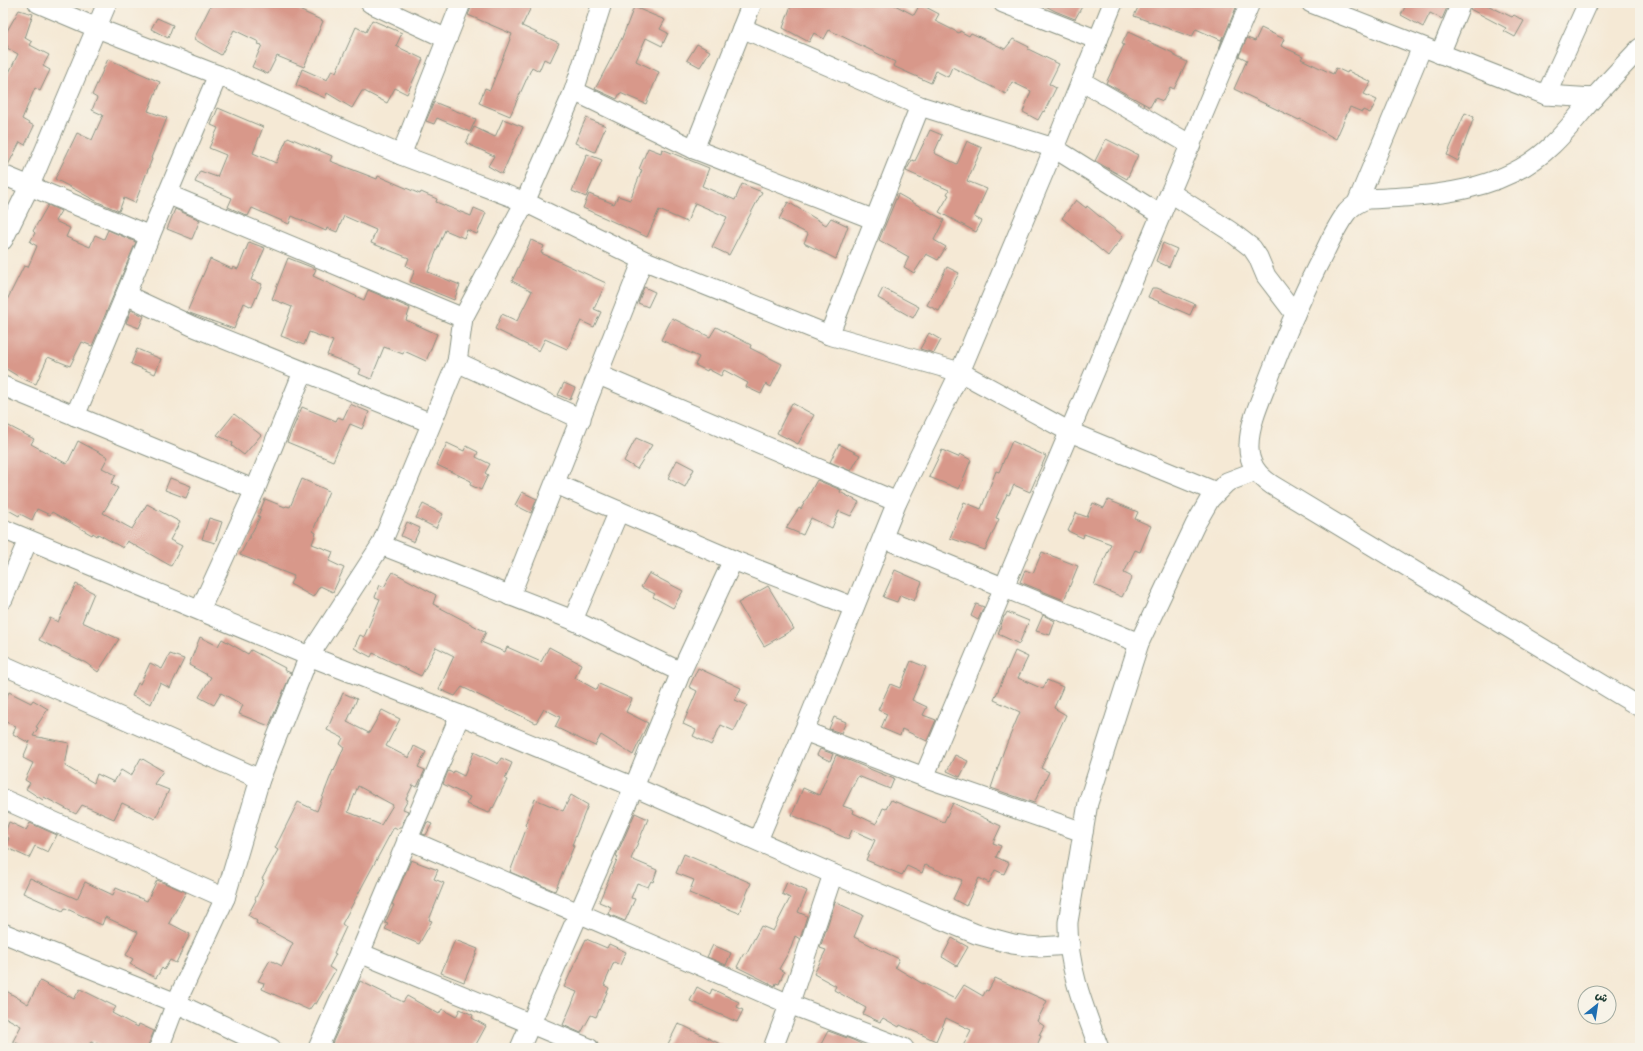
<svg xmlns="http://www.w3.org/2000/svg" width="1643" height="1051" viewBox="0 0 1643 1051" font-family="Sriracha,'Playpen Sans Arabic',sans-serif">
<style>
.building{fill:#d8988a;fill-rule:evenodd}
.lines{fill:none;stroke-linecap:round;stroke-linejoin:round}
.minor-casing{stroke:#8a9384;stroke-width:21}
.minor{stroke:#fff;stroke-width:19}
</style>
<rect width="100%" height="100%" fill="#f7f3e8"/>
<filter id="ink" filterUnits="userSpaceOnUse"><feTurbulence type="fractalNoise" baseFrequency=".025" numOctaves="2"/><feDisplacementMap in="SourceGraphic" scale="8" xChannelSelector="R" yChannelSelector="G"/><feConvolveMatrix kernelMatrix="1 2 1 2 8 2 1 2 1" color-interpolation-filters="sRGB"/></filter>
<filter id="wash" filterUnits="userSpaceOnUse"><feTurbulence type="fractalNoise" baseFrequency=".012" numOctaves="4" result="noise"/><feDisplacementMap in="SourceGraphic" scale="16" xChannelSelector="R" yChannelSelector="G"/><feGaussianBlur stdDeviation="0.9" result="paint"/><feColorMatrix in="noise" values="0 0 0 0 0 0 0 0 0 0 0 0 0 0 0 0 0 1.4 0 .05"/><feComposite in="paint" operator="in"/></filter>
<g filter="url(#wash)">
<rect width="100%" height="100%" fill="#f5e9d5"/>
<g id="blocks">
<g class="building">
<path d="M212,3H300L297,9L323,21L304,67L277,56L268,74L252,67L262,45L258,44L259,42L234,30L221,55L194,39Z"/>
<path d="M473,3H533L522,26L559,43L550,62L544,59L539,71L532,67L510,116L479,103L485,88L490,90L512,34L468,15Z"/>
<path d="M792,3H891L914,15L920,4L939,14L935,21L959,33L960,31L969,36L971,33L1005,49L1013,39L1029,47L1028,49L1059,64L1049,84L1056,88L1044,112L1043,111L1038,120L1023,112L1031,91L1012,82L1006,94L952,67L948,77L936,71L931,83L893,66L895,62L829,30L824,39L814,33L809,42L783,28Z"/>
<path d="M1040,3H1084L1075,19L1055,11Z"/>
<path d="M1140,3H1238L1219,49L1223,36L1221,40L1196,29L1192,37L1134,16Z"/>
<path d="M1407,3H1449L1442,19L1430,13L1423,27L1401,15Z"/>
<path d="M1472,3H1483L1512,17L1514,15L1524,21L1515,37L1504,31L1506,28L1470,9Z"/>
<path d="M634,7L665,20L660,29L668,33L662,46L646,38L636,61L659,72L646,104L620,93L617,99L595,89L622,38Z"/>
<path d="M19,10L33,14L25,38L32,42L30,45L49,55L43,66L50,70L40,91L35,88L22,119L34,126L25,145L20,142L8,165L3,164V85L18,54L7,48L8,46L3,43V38Z"/>
<path d="M157,18L173,25L168,38L151,29Z"/>
<path d="M372,20L402,33L396,46L423,59L407,94L395,88L387,103L364,91H362L352,108L327,93L325,98L296,85L302,69L327,80L332,70L336,72L356,27L366,32Z"/>
<path d="M1261,28L1284,39L1281,46L1303,56L1301,59L1333,74L1336,68L1347,73L1348,71L1371,82L1364,94L1377,100L1370,113L1363,110L1362,112L1350,107L1336,139L1300,119L1299,120L1234,89L1247,60L1239,56L1247,38L1255,41Z"/>
<path d="M1128,32L1173,53V55L1187,62L1174,89L1170,87L1163,101L1155,98L1150,107L1106,83L1124,45L1122,44Z"/>
<path d="M697,44L710,51L700,67L687,60Z"/>
<path d="M108,59L160,82L148,111L167,118L151,158L152,159L135,203L124,198L119,211L98,202L55,179L77,133L92,140L103,115L92,110L97,98L92,95Z"/>
<path d="M434,102L476,119L470,132L437,118L434,124L426,121Z"/>
<path d="M218,108L263,127L253,153L276,163L288,137L332,156L330,161L377,179L378,176L420,194L421,192L437,199L436,202L471,216L474,208L486,213L477,234L467,230L464,238L445,230L428,272L460,285L454,300L410,282L415,270L406,266L409,258L371,243L376,230L344,216L337,232L327,228L326,231L292,216L289,224L252,208L248,216L228,207L232,198L195,182L200,171L217,177L226,155L209,148L218,128L211,125Z"/>
<path d="M1465,113L1474,117L1458,161L1447,155Z"/>
<path d="M586,118L606,126L595,152L575,143Z"/>
<path d="M503,119L523,127L502,174L488,166L494,156L466,143L474,127L495,137Z"/>
<path d="M930,130L942,135L934,153L957,164L967,141L982,148L967,181L987,189L974,217L982,221L976,232L939,212L949,195L947,194L949,190L906,171L912,160L915,161Z"/>
<path d="M1106,139L1138,155L1127,179L1095,161Z"/>
<path d="M648,148L661,153L662,149L709,168L702,186L735,200L742,184L762,192L729,255L712,247L727,217L695,203L687,222L659,210L647,237L583,208L589,194L614,204L618,196L630,200L642,170L639,169Z"/>
<path d="M587,154L602,160L586,197L572,191Z"/>
<path d="M898,194L944,220L934,240L946,247L938,260L926,254L914,273L904,267L909,257L879,240Z"/>
<path d="M1076,200L1086,208L1087,206L1123,236L1108,256L1062,218Z"/>
<path d="M788,202L826,225L831,218L848,226L836,259L804,243L808,234L779,219Z"/>
<path d="M48,205L61,211L55,221L70,228L66,237L90,247L95,235L104,239L108,230L136,242L92,346L82,342L70,366L48,357L36,384L21,378L3,367V308L24,266L28,267L37,246L30,242L35,233L33,231Z"/>
<path d="M175,209L200,220L192,239L167,229Z"/>
<path d="M531,240L544,246L541,253L606,283L594,309L601,312L594,327L581,321L567,349L545,339L539,351L495,329L502,314L517,321L532,291L512,281Z"/>
<path d="M249,242L265,248L251,280L262,284L252,307L244,303L234,329L187,312L210,259L232,269L233,267L238,269Z"/>
<path d="M1163,243L1177,249L1169,267L1156,261Z"/>
<path d="M288,258L316,269L313,276L364,300L368,290L410,308L406,320L437,334L426,361L404,351L403,354L384,347L371,379L359,374L361,369L327,355L333,341L309,332L304,345L281,336L292,307L272,299Z"/>
<path d="M947,267L959,273L939,311L927,305Z"/>
<path d="M644,287L655,292L648,307L638,303Z"/>
<path d="M883,288L919,307L913,318L878,298Z"/>
<path d="M1152,288H1157L1195,304L1190,315L1148,297Z"/>
<path d="M131,310L144,316L139,328L126,323Z"/>
<path d="M672,318L710,337L716,327L751,345L750,348L782,364L771,387L766,384L761,394L746,387L748,383L724,370L721,376L708,369L707,371L695,365L699,357L661,340Z"/>
<path d="M929,333L941,340L934,353L920,349Z"/>
<path d="M137,349L161,359L155,374L131,364Z"/>
<path d="M564,383L575,388L570,400L558,395Z"/>
<path d="M792,403L814,415L798,444L777,433Z"/>
<path d="M350,404L369,412L362,429L350,424L333,461L287,442L302,407L336,421L338,417L343,419Z"/>
<path d="M234,414L261,435L244,455L232,446L233,443L217,435Z"/>
<path d="M3,423L34,439L31,444L67,464L78,441L108,457L102,468L116,475L111,484L118,488L103,513L132,529L147,504L180,522L170,540L182,546L171,566L127,541L123,548L98,534L97,536L93,533L92,535L52,512L50,515L37,509L32,520L20,514L19,516L3,507Z"/>
<path d="M636,438L652,445L637,469L624,461Z"/>
<path d="M1012,441L1046,456L1030,492L1014,485L1009,495L1007,494L996,518L999,519L985,550L950,538L964,502L981,509L996,471L999,472Z"/>
<path d="M447,443L464,451L466,446L478,452L476,457L490,464L485,473L488,475L481,490L470,485L471,481L437,465Z"/>
<path d="M839,444L860,455L851,471L830,462Z"/>
<path d="M942,450L958,457L960,454L971,460L959,489L929,477Z"/>
<path d="M677,460L694,469L685,487L668,478Z"/>
<path d="M170,478L191,486L186,498L165,490Z"/>
<path d="M302,479L329,491L313,531L316,533L312,544L333,552L329,561L344,568L333,592L320,586L313,597L290,584L294,576L240,555L260,517L258,516L265,499L285,507L286,506L290,507Z"/>
<path d="M817,480L841,490L840,492L859,502L851,516L839,511L832,528L811,518L803,535L786,528L799,508L801,509Z"/>
<path d="M522,492L537,499L531,513L515,505Z"/>
<path d="M1108,500L1138,512L1135,519L1151,526L1140,552L1135,550L1124,573L1132,577L1122,597L1094,585L1111,544L1084,534L1083,538L1068,531L1076,513L1087,517L1093,503L1104,508Z"/>
<path d="M423,504L443,514L436,528L416,518Z"/>
<path d="M209,518L222,522L215,543L202,539Z"/>
<path d="M407,522L420,528L414,542L401,536Z"/>
<path d="M1042,552L1078,566L1064,600L1020,582L1025,570L1033,573Z"/>
<path d="M895,570L922,582L914,601L900,595L897,602L883,597Z"/>
<path d="M393,572L436,595L433,604L486,632L481,642L505,652L507,647L541,662L549,647L581,664L575,678L597,690L599,684L632,699L626,712L648,723L633,755L601,735L595,746L555,727L560,717L544,709L536,723L462,687L455,696L439,689L454,656L436,647L421,676L373,653L371,657L354,648L360,635L364,637L380,599L375,597L380,585L384,587Z"/>
<path d="M649,573L683,591L673,608L653,597L655,594L641,587Z"/>
<path d="M76,584L94,593L82,622L119,639L98,672L86,663L39,640L50,618L58,622Z"/>
<path d="M768,586L794,629L764,646L738,603Z"/>
<path d="M976,604L984,607L978,620L971,616Z"/>
<path d="M1007,612L1029,621L1019,644L998,634L1004,616H1005Z"/>
<path d="M1043,615L1055,621L1050,635L1036,631Z"/>
<path d="M200,637L218,646L222,639L248,654L251,650L285,668L284,670L291,673L269,726L239,714L243,705L221,693L214,705L199,697L211,677L189,665Z"/>
<path d="M1015,651L1028,657L1018,678L1043,689L1047,680L1063,687L1054,708L1066,715L1041,768L1049,772L1034,803L991,788L1004,750L1020,712L994,700Z"/>
<path d="M170,654L184,659L170,688L160,683L151,704L132,696L138,683L140,684L150,663L162,669Z"/>
<path d="M911,661L926,667L912,700L927,707L923,715L936,720L927,741L902,729L900,736L881,728L887,714L878,710L890,684L900,688Z"/>
<path d="M698,668L741,688L735,700L747,705L734,731L721,725L711,745L693,736L696,730L683,724L697,691L689,687Z"/>
<path d="M9,692L31,703L33,700L48,709L36,727L38,728L33,736L69,743L65,766L94,783L97,774L114,782L121,770L131,776L141,758L163,771L154,784L169,790L155,819L122,803L114,819L82,805L76,814L44,797L43,800L26,789L30,783L25,780L33,763L23,758L30,741L29,743L13,734L16,726L3,721V705Z"/>
<path d="M343,693L357,699L347,722L369,733L382,710L400,719L386,746L409,758L414,746L426,752L418,767L425,770L417,787L413,785L406,799L408,800L403,809L408,811L401,827H399L398,829L394,827L342,924L346,927L334,953L336,954L329,967L335,971L316,1004L314,1003L309,1010L262,989L264,983L258,981L270,960L282,966L293,943L256,923L257,921L248,915L256,900L255,899L264,880L262,879L278,850L275,848L298,802L317,811L333,770L334,771L344,747L340,744L343,738L327,730ZM358,786L393,805L381,825L348,812Z"/>
<path d="M834,717L846,722L841,733L829,729Z"/>
<path d="M820,749L833,754L830,761L817,755Z"/>
<path d="M474,752L498,764L501,758L512,763L505,779L507,780L493,808L492,807L489,813L466,804L470,797L443,784L448,771L453,773L454,771L464,776Z"/>
<path d="M836,755L894,779L890,789L858,776L843,806L854,810L853,813L876,824L883,808L886,809L891,800L944,822L953,803L1001,826L993,843L1001,846L996,857L1009,863L1004,874L995,870L989,883L979,878L966,906L953,899L962,880L925,865L922,873L907,866L902,875L866,860L875,840L852,830L848,839L792,815L803,788L819,795Z"/>
<path d="M955,755L968,761L960,777L947,771Z"/>
<path d="M571,795L588,805L572,845L574,846L555,891L510,872L527,827L525,825L535,799L563,811Z"/>
<path d="M635,813L648,819L631,859L657,870L653,882L651,881L648,887L637,883L631,898L635,899L625,921L608,914L611,907L599,902L618,857L616,856Z"/>
<path d="M9,822L26,830L30,823L57,835L48,852L35,846L29,858L5,847L9,838L4,835Z"/>
<path d="M427,822L432,824L426,835L422,834Z"/>
<path d="M684,854L751,883L739,913L689,893L694,880L676,873Z"/>
<path d="M411,860L438,870L434,879L444,883L429,920L432,921L419,944L385,929L388,924L385,923L394,905L392,904Z"/>
<path d="M30,878L77,899L85,882L113,895L116,888L147,901L157,880L186,892L169,923L190,934L176,963L170,960L164,970L162,968L156,978L130,964L133,959L126,955L138,932L105,917L102,925L65,908L63,911L23,893Z"/>
<path d="M787,882L807,891L798,912L807,916L800,939L795,936L791,948L779,969L784,972L779,984L776,983L775,986L737,967L744,953L746,954L761,926L773,931L790,898L782,894Z"/>
<path d="M835,902L863,915L854,937L899,959L895,967L923,984V983L955,999L964,985L983,996L986,990L988,991L995,978L1047,1001L1037,1021L1044,1026L1039,1035L1041,1036L1036,1048H962L971,1030L946,1018L936,1041L900,1025L899,1027L883,1018L880,1022L863,1014L866,1008L834,990L836,986L814,974L826,950L820,948Z"/>
<path d="M952,938L968,947L957,966L942,957Z"/>
<path d="M586,939L607,948L609,944L626,952L620,965L614,962L604,985L609,988L596,1017L591,1015L581,1033L563,1025L577,992L564,987Z"/>
<path d="M455,940L478,949L464,982L441,973Z"/>
<path d="M713,945L731,953L726,965L707,957Z"/>
<path d="M40,981L74,999L80,989L116,1007L112,1013L138,1027L139,1024L154,1031L147,1048H107L91,1041L88,1048H26L13,1041L21,1026L3,1016V989L28,1004Z"/>
<path d="M360,981L403,1002L407,996L439,1014L442,1009L456,1017L460,1009L473,1015L472,1018L486,1026L474,1048H330Z"/>
<path d="M697,987L710,994L712,989L739,1002L737,1007L743,1010L737,1022L690,1001Z"/>
<path d="M678,1024L684,1026L728,1048H666Z"/>
<path d="M828,1031L853,1040L869,1048H819Z"/>
</g>
</g>
</g>
<g filter="url(#ink)">
<use href="#blocks" fill-opacity="0" stroke="#8a9384" stroke-width="1"/>
<g class="lines">
<defs>
<g id="minor">
<path d="M38,3L97,28L218,75L401,155L525,202L643,260L829,335L960,372L1070,432L1216,492"/>
<path d="M370,3L447,39"/>
<path d="M1003,3L1098,40"/>
<path d="M1311,3L1546,95L1594,98"/>
<path d="M742,28L920,106L1054,148L1161,215"/>
<path d="M1640,48C1623,66 1606,84 1590,102C1578,116 1566,132 1552,145C1503,193 1432,196 1367,199C1359,202 1353,205 1347,212C1337,225 1330,241 1323,255C1302,295 1285,336 1269,378C1262,397 1249,424 1249,445C1248,463 1257,475 1272,485L1640,707"/>
<path d="M1440,54L1461,3"/>
<path d="M1081,81L1191,145"/>
<path d="M574,91L694,149L875,220"/>
<path d="M1546,95L1588,3"/>
<path d="M694,149L752,3"/>
<path d="M401,155L461,3"/>
<path d="M3,175L150,236"/>
<path d="M1171,193L1230,231L1252,248L1258,257L1266,276L1295,314"/>
<path d="M167,194L463,318"/>
<path d="M1357,203L1422,47"/>
<path d="M3,240L30,185L107,3"/>
<path d="M126,295L192,326L431,423"/>
<path d="M829,335L920,106"/>
<path d="M457,362L581,419"/>
<path d="M599,375L897,502"/>
<path d="M3,386L255,490"/>
<path d="M75,416C123,302 169,188 218,75"/>
<path d="M556,484L733,560L854,607"/>
<path d="M3,529L309,656L460,715L634,787L833,874L976,934L1013,944L1027,946L1039,947L1070,945"/>
<path d="M883,538L1139,643"/>
<path d="M381,545L573,620L681,672"/>
<path d="M510,596L643,260"/>
<path d="M3,599L28,540"/>
<path d="M200,610L255,490L303,372"/>
<path d="M573,620L619,511"/>
<path d="M3,665L260,779"/>
<path d="M804,731L924,777L1083,832"/>
<path d="M924,777L1250,3"/>
<path d="M3,799L225,898"/>
<path d="M407,839L789,1004L904,1048"/>
<path d="M758,840L804,731L897,502L960,372L1054,148L1113,3"/>
<path d="M3,933L176,1003L271,1048"/>
<path d="M360,953L589,1048"/>
<path d="M159,1048L176,1003L225,898L260,779L309,656L381,545L457,362L463,318L525,202L574,91L602,3"/>
<path d="M318,1048L360,953L460,715"/>
<path d="M520,1048L634,787L681,672L733,560"/>
<path d="M773,1048L788,1008L833,874"/>
<path d="M1099,1048C1084,1008 1067,966 1068,922L1088,803L1139,643L1195,525L1210,499L1227,482L1256,471"/>
</g>
</defs>
<use href="#minor" class="minor-casing"/>
<use href="#minor" class="minor"/>
</g>
</g>
<rect width="1643" height="1051" fill="none" stroke="#f7f3e8" stroke-width="16"/>
<g transform="translate(1597 1005) rotate(30)"><circle r="19" fill="#f7f3e8" stroke="#a1aaa0"/>
<path d="M0-3L7 15L0 10L-7 15Z" fill="#1f6fb2"/>
<text y="-6" font-size="11" font-weight="bold" text-anchor="middle" fill="#1f3d34">ش</text>
</g>
</svg>
